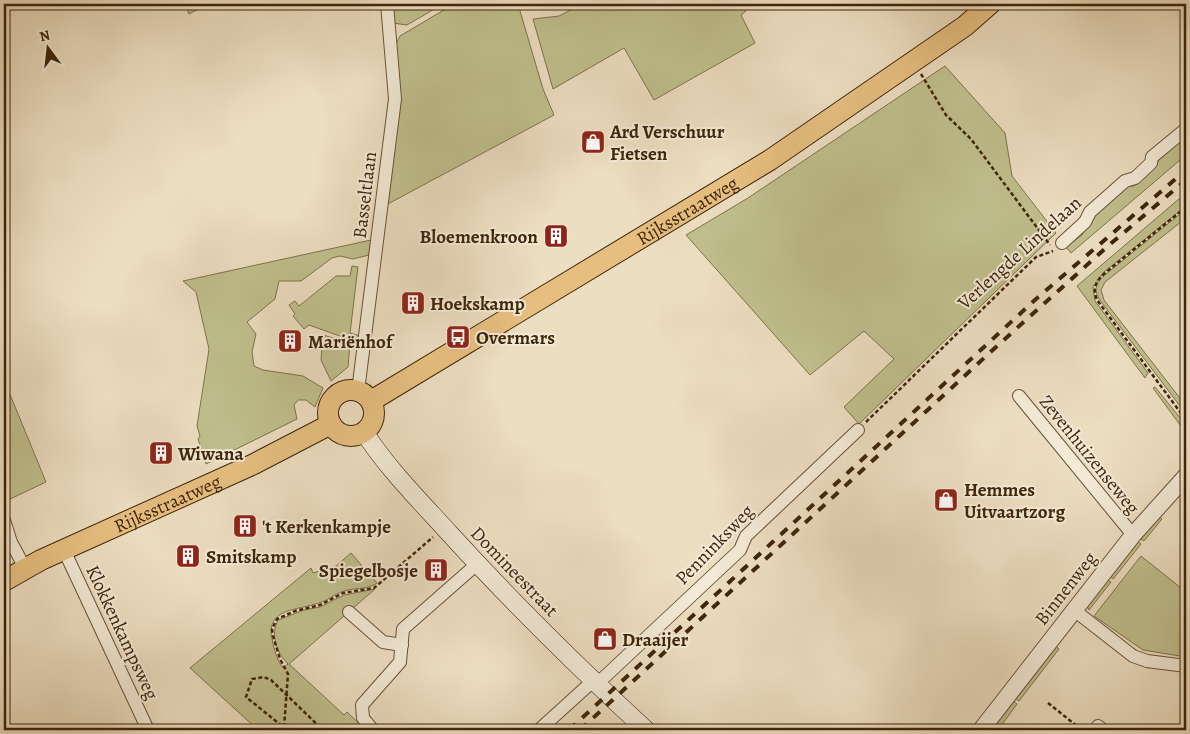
<svg xmlns="http://www.w3.org/2000/svg" width="1190" height="734" viewBox="0 0 1190 734" font-family="Alegreya,serif">
<style>
.green{fill:#c0bf8d;stroke:#7f724b}
.lines{fill:none;stroke-linecap:round;stroke-linejoin:round}
.minor-casing{stroke:#6a5337;stroke-width:14}
.tertiary-casing{stroke:#6a5337;stroke-width:18}
.secondary-casing{stroke:#3e2509;stroke-width:19}
.primary-casing{stroke:#3e2509;stroke-width:22}
.path{stroke:#3e2509;stroke-width:2.5;stroke-dasharray:4 2.5;stroke-linecap:butt}
.minor{stroke:#f3ead7;stroke-width:12}
.tertiary{stroke:#f3ead7;stroke-width:16}
.secondary{stroke:#f3ead7;stroke-width:18}
.primary{stroke:#e6bf80;stroke-width:20}
.rail{stroke:#3e2509;stroke-width:4;stroke-dasharray:9 9;stroke-linecap:butt}
.labels{text-anchor:middle;stroke-width:4;stroke-linejoin:round;paint-order:stroke}
.poi-label{font-size:19px;font-weight:bold;fill:#3e2509;stroke:#f3ead7;text-anchor:start}
.street-label{font-size:19px;fill:#3e2509;stroke:#f3ead7}
</style>
<rect width="100%" height="100%" fill="#ecdec1"/>
<filter id="stains"><feTurbulence type="fractalNoise" baseFrequency=".004" numOctaves="4"/><feColorMatrix values="0 0 0 0 .2 0 0 0 0 .09 0 0 0 0 .02 0 0 0 .5 -.17"/></filter>
<radialGradient id="worn" r=".72"><stop offset=".6" stop-color="#630" stop-opacity="0"/><stop offset="1" stop-color="#630" stop-opacity=".3"/></radialGradient>
<g class="green">
<path d="M185,4H208L189,14Z"/>
<path d="M390,4H443L407,25L392,23Z"/>
<path d="M454,4H518L543,89L554,115L386,205L396,44L400,36Z"/>
<path d="M582,4H741L746,11L741,15L755,43L654,100L624,48L553,89L533,19L559,16Z"/>
<path d="M945,66L1005,133L1012,176L1056,233L859,424L844,407L894,359L864,331L810,375L686,235L748,198Z"/>
<path d="M1186,136V155L1071,253L1066,247L1082,235L1094,216L1128,186H1134L1156,167L1158,161Z"/>
<path d="M1186,193V206L1104,272L1093,287L1095,301L1148,373L1145,378L1077,286Z"/>
<path d="M1186,209V218L1105,282L1101,290L1104,300L1186,406V414L1099,299C1093,288 1097,282 1106,274Z"/>
<path d="M371,240L369,255L353,259L340,256L332,258L301,281H279L275,299L247,322L256,334L252,352L254,366L263,370L303,376L323,388L315,407L306,400H298L294,405L297,419L206,464L198,439L200,436L197,426L209,349L196,292L183,281Z"/>
<path d="M352,266L358,267L350,333L363,337L362,344L309,325L304,329L293,316L295,314L289,305L295,301L299,306L336,276H350Z"/>
<path d="M323,335L350,343L348,367L331,381L321,360Z"/>
<path d="M4,380L46,482L6,501L4,494Z"/>
<path d="M1155,387L1186,425V433L1153,388Z"/>
<path d="M1158,515L1162,519L1144,541L1139,538Z"/>
<path d="M1136,540L1141,544L1113,579L1109,576Z"/>
<path d="M351,553L377,583C369,589 358,588 348,590C337,592 329,600 319,603C299,610 265,608 272,639C274,649 277,660 283,668L288,664C277,653 270,635 278,620L304,610L320,607L344,595L375,589L289,664L344,715L347,712L366,730H258L190,668L311,568L313,573L336,566Z"/>
<path d="M1141,556L1186,592V657L1143,650L1094,616Z"/>
<path d="M1106,579L1111,582L1089,610L1087,606Z"/>
<path d="M1054,645L1059,649L1019,701L1014,697Z"/>
<path d="M1012,700L1017,704L1001,726L995,721Z"/>
</g>
<g class="lines">
<defs>
<g id="minor">
<path d="M1062,243L1085,222L1090,212L1125,181L1135,178L1151,163L1152,157L1186,129"/>
<path d="M358,391L395,99L387,4"/>
<path d="M1019,396L1133,535"/>
<path d="M4,520L11,542L25,568"/>
<path d="M64,550L148,730"/>
<path d="M1074,610L1133,656L1147,661L1186,666"/>
<path d="M349,612L383,642L402,645"/>
<path d="M597,684L740,550L746,536L858,430"/>
<path d="M1098,726L1103,730"/>
<path d="M373,730L363,718L362,705L400,662L403,629L477,564"/>
<path d="M539,730L593,681"/>
</g>
<path id="tertiary" d="M981,730L1133,535L1186,476"/>
<path id="secondary" d="M364,432C388,469 420,501 450,534C512,602 578,667 646,730"/>
<g id="primary">
<circle cx="351" cy="413" r="23"/>
<path id="s1" d="M371,401L770,160L965,26L990,4"/>
<path id="s2" d="M4,581L41,560L254,464L331,424"/>
</g>
</defs>
<use href="#minor" class="minor-casing"/>
<use href="#tertiary" class="tertiary-casing"/>
<use href="#secondary" class="secondary-casing"/>
<use href="#primary" class="primary-casing"/>
<g class="path">
<path d="M921,74L946,115L971,139L1050,245"/>
<path d="M1186,207L1105,273C1096,281 1092,288 1097,300L1186,420"/>
<circle cx="351" cy="412" r="30"/>
<path d="M866,422L1036,257L1053,251"/>
<path d="M1048,703L1082,730"/>
<path d="M284,727L288,674L280,659L273,636L272,629L277,619L295,611L320,605L343,593L374,588L433,537"/>
<path d="M287,730L246,697L252,679L264,677L271,680L323,730"/>
</g>
<use href="#minor" class="minor"/>
<use href="#tertiary" class="tertiary"/>
<use href="#secondary" class="secondary"/>
<use href="#primary" class="primary"/>
<g class="rail">
<path d="M569,730L1036,299L1186,170"/>
<path d="M580,730L996,347L1108,246L1186,180"/>
</g>
</g>
<defs>
<symbol id="shop-square" viewBox="-11 -11 22 22"><rect x="-9" y="-9" width="18" height="18" rx="4" fill="#8f2418" stroke="#f3ead7"/><path d="M-5-2.5h2.3a2.7 3.5 0 0 1 5.4 0H5L5.5 6h-11ZM-1.5-2.5h3a1.5 2.3 0 0 0-3 0Z" fill="#fff"/></symbol>
<symbol id="building-square" viewBox="-11 -11 22 22"><rect x="-9" y="-9" width="18" height="18" rx="4" fill="#8f2418" stroke="#f3ead7"/><path d="M-4-6H4V6H1V3H-1V6H-4ZM-2.5-4.3h1.7v1.8h-1.7ZM.8-4.3h1.7v1.8H.8ZM-2.5-1h1.7V.8h-1.7ZM.8-1h1.7V.8H.8Z" fill="#fff"/></symbol>
<symbol id="bus-square" viewBox="-11 -11 22 22"><rect x="-9" y="-9" width="18" height="18" rx="4" fill="#8f2418" stroke="#f3ead7"/><path d="M-5-6H5V4H4V6H2V4H-2V6H-4V4H-5ZM-3.5-4V0h7V-4ZM-3.5 1.2v1.5H-2V1.2ZM2 1.2v1.5H3.5V1.2Z" fill="#fff"/></symbol>
</defs>
<g fill-rule="evenodd">
<use href="#shop-square" x="579" y="128" width="28" height="28"/>
<use href="#building-square" x="542" y="222" width="28" height="28"/>
<use href="#building-square" x="399" y="289" width="28" height="28"/>
<use href="#bus-square" x="444" y="323" width="28" height="28"/>
<use href="#building-square" x="276" y="327" width="28" height="28"/>
<use href="#building-square" x="147" y="439" width="28" height="28"/>
<use href="#shop-square" x="932" y="486" width="28" height="28"/>
<use href="#building-square" x="231" y="512" width="28" height="28"/>
<use href="#building-square" x="174" y="542" width="28" height="28"/>
<use href="#building-square" x="422" y="556" width="28" height="28"/>
<use href="#shop-square" x="591" y="625" width="28" height="28"/>
</g>
<g class="labels">
<g class="poi-label">
<text x="610" y="138">Ard Verschuur<tspan x="610" dy="22">Fietsen</tspan></text>
<text x="538" y="243" text-anchor="end">Bloemenkroon</text>
<text x="430" y="310">Hoekskamp</text>
<text x="476" y="344">Overmars</text>
<text x="308" y="348">Mariënhof</text>
<text x="178" y="460">Wiwana</text>
<text x="964" y="496">Hemmes<tspan x="964" dy="22">Uitvaartzorg</tspan></text>
<text x="262" y="533">'t Kerkenkampje</text>
<text x="206" y="563">Smitskamp</text>
<text x="418" y="577" text-anchor="end">Spiegelbosje</text>
<text x="622" y="646">Draaijer</text>
</g>
<g class="street-label">
<text transform="translate(364 195) rotate(-83)" y="7">Basseltlaan</text>
<text dy="7" stroke="none"><textPath href="#s1" startOffset="369">Rijksstraatweg</textPath></text>
<text transform="translate(1019 252) rotate(-42)" y="7">Verlengde Lindelaan</text>
<text transform="translate(1090 454) rotate(51)" y="7">Zevenhuizenseweg</text>
<text dy="7" stroke="none"><textPath href="#s2" startOffset="181">Rijksstraatweg</textPath></text>
<text transform="translate(714 544) rotate(-46)" y="7">Penninksweg</text>
<text transform="translate(515 571) rotate(46)" y="7">Domineestraat</text>
<text transform="translate(1065 588) rotate(-52)" y="7">Binnenweg</text>
<text transform="translate(123 632) rotate(65)" y="7">Klokkenkampsweg</text>
</g>
</g>
<rect width="1190" height="734" fill="none" stroke="#ecdec1" stroke-width="20"/>
<rect x="5" y="5" width="1180" height="724" fill="none" stroke="#3e2509" stroke-width="2.5"/>
<rect x="10" y="10" width="1170" height="714" fill="none" stroke="#3e2509"/>
<g transform="translate(48 48) rotate(345)" stroke="#f3ead7" stroke-width="4" paint-order="stroke">
<path d="M0-4L9 19L0 12L-9 19Z" fill="#3e2509"/>
<text y="-8" font-size="14" font-weight="bold" text-anchor="middle" fill="#3e2509">N</text>
</g>
<rect width="100%" height="100%" filter="url(#stains)"/>
<rect width="100%" height="100%" fill="url(#worn)"/>
</svg>
